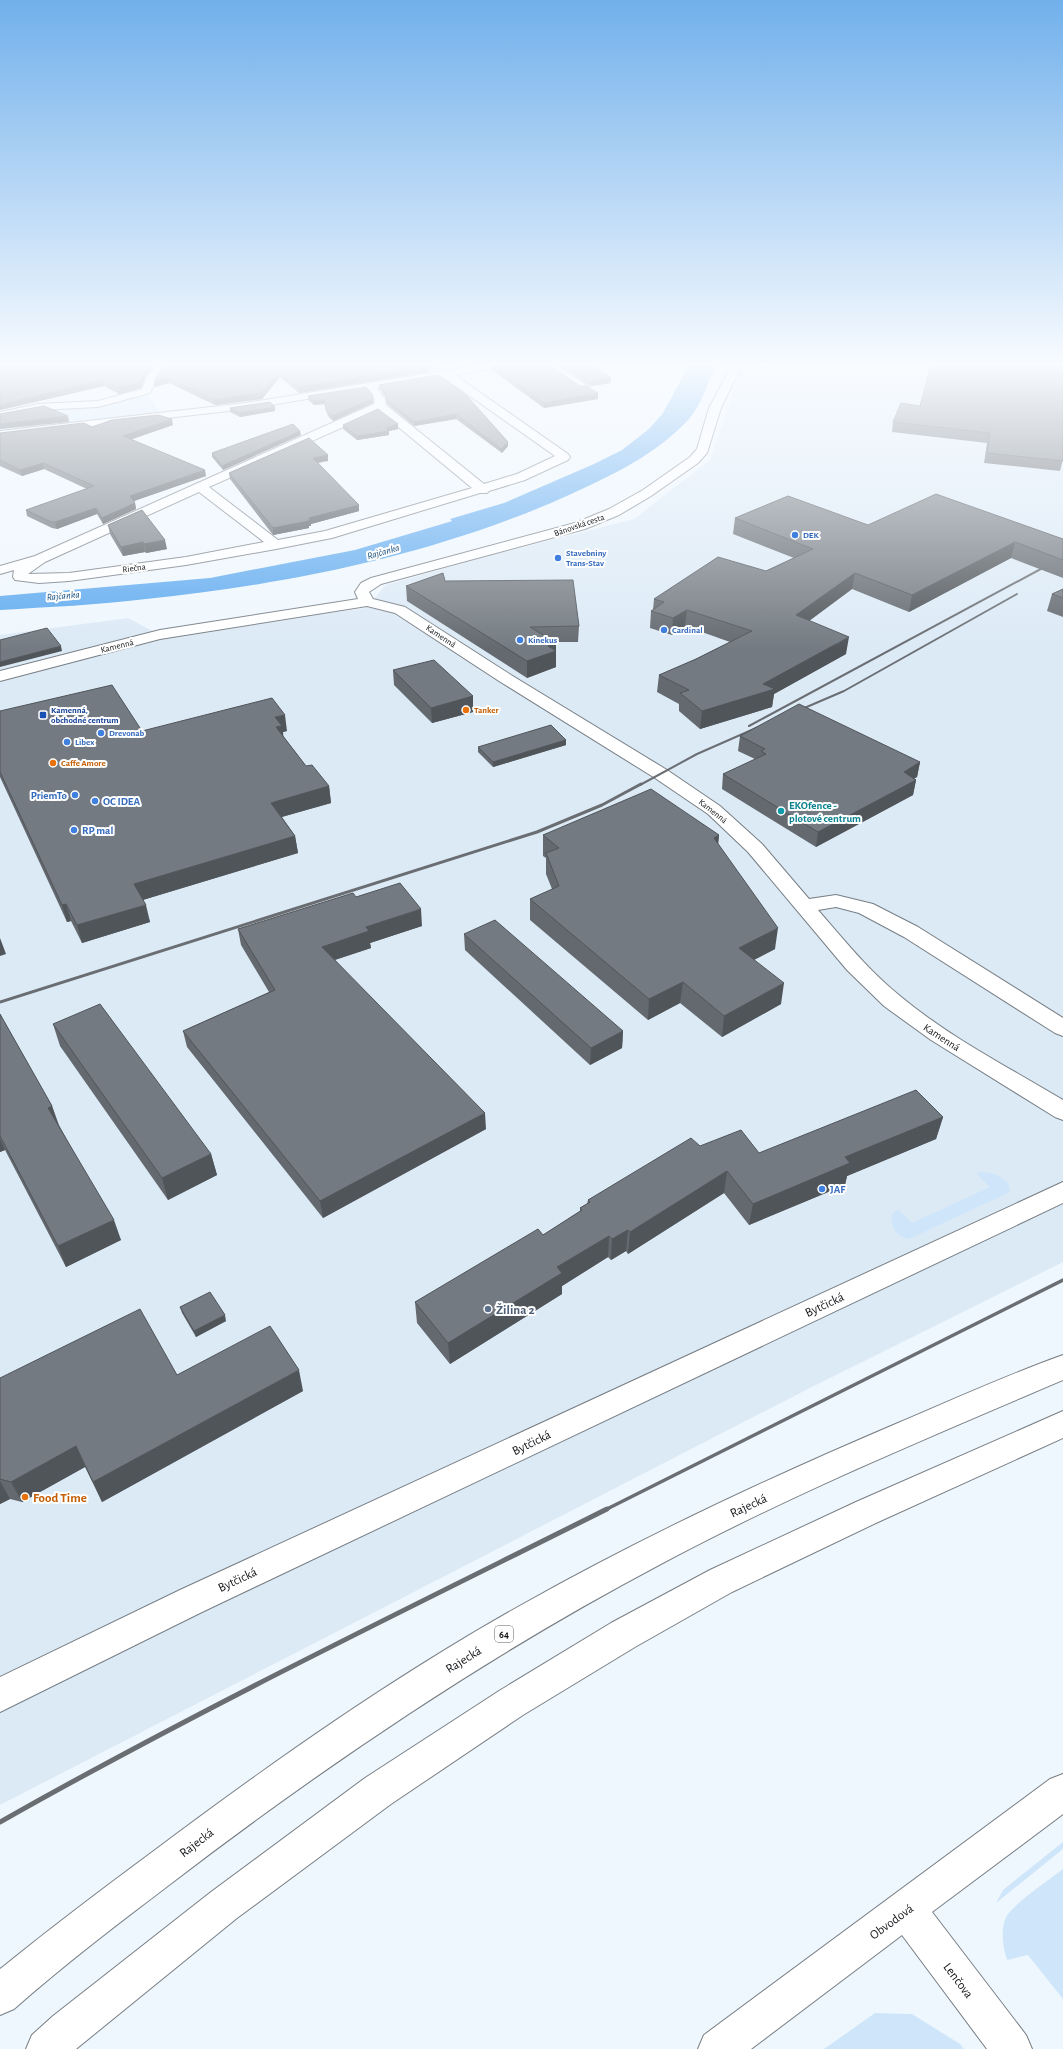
<svg xmlns="http://www.w3.org/2000/svg" width="1063" height="2049" viewBox="0 0 1063 2049" font-family="'Alegreya Sans',sans-serif">
<style>
.built{fill:#dceaf6}
.green{fill:#cfe6fa}
.water{fill:#5faaef}
.lines{fill:none;stroke-linecap:round;stroke-linejoin:round}
.minor-casing{stroke:#777e84;stroke-width:2}
.major-casing{stroke:#777e84;stroke-width:2}
.minor{fill:#fff;fill-rule:evenodd}
.major{fill:#fff;fill-rule:evenodd}
.rail-far3{stroke:#6a6e73;stroke-width:2}
.rail-far2{stroke:#6a6e73;stroke-width:3}
.rail-far1{stroke:#6a6e73;stroke-width:3.5}
.rail{stroke:#6a6e73;stroke-width:5}
.wall{fill:#63696f}
.shaded-wall{fill:#50555a}
.building{fill:#737a81;stroke:#50555a}
.shop-dot{fill:#3f7fe0;stroke:#fff;stroke-width:1.5}
.food-dot{fill:#e8710a;stroke:#fff;stroke-width:1.5}
.transit-dot{fill:#1a4fb4;stroke:#fff;stroke-width:1.5}
.culture-dot{fill:#0f9aa8;stroke:#fff;stroke-width:1.5}
.service-dot{fill:#5c6f8a;stroke:#fff;stroke-width:1.5}
.labels{text-anchor:middle;stroke-width:4;stroke-linejoin:round;paint-order:stroke}
.far-street-label{font-size:9px;fill:#131518;stroke:#fff}
.far-shop-label{font-size:9px;font-weight:bold;fill:#366cbe;stroke:#fff;text-anchor:start}
.far-transit-label{font-size:9px;font-weight:bold;fill:#164399;stroke:#fff;text-anchor:start}
.far-food-label{font-size:9px;font-weight:bold;fill:#c56008;stroke:#fff;text-anchor:start}
.far-water-label{font-size:10px;font-style:italic;fill:#1a4f7c;stroke:#fff}
.shield{fill:#fff;stroke:#5a5b5d;stroke-width:1}
.shield-label{font-size:10px;font-weight:bold;fill:#131518}
.shop-label{font-size:11px;font-weight:bold;fill:#366cbe;stroke:#fff;text-anchor:start}
.culture-label{font-size:11px;font-weight:bold;fill:#0d838f;stroke:#fff;text-anchor:start}
.street-label{font-size:11px;fill:#131518;stroke:#fff}
.near-street-label{font-size:13px;fill:#131518;stroke:#fff}
.near-service-label{font-size:13px;font-weight:bold;fill:#4e5e75;stroke:#fff;text-anchor:start}
.near-food-label{font-size:13px;font-weight:bold;fill:#c56008;stroke:#fff;text-anchor:start}
</style>
<rect width="100%" height="100%" fill="#eff7fe"/>
<path class="built" d="M743,363H1063V1262L804,1391L0,1805V635L128,618L160,635L366,608L386,585L488,556L634,519L710,460Z"/>
<g class="green">
<path d="M146,394L153,401L160,414L0,432V418L40,408L97,405Z"/>
<path d="M983,1172C994,1173 1011,1178 1010,1192L909,1239C896,1236 890,1228 892,1214L898,1209L912,1223L990,1187L976,1173Z"/>
<path d="M1063,1842V1849L996,1903L1003,1890Z"/>
<path d="M1063,1869V1999L1028,1955L1007,1960C1003,1948 1000,1930 1006,1917C1013,1904 1050,1879 1063,1869Z"/>
<path d="M875,2013L912,2014L960,2044L964,2049H824Z"/>
</g>
<path class="water" d="M690,363H717C708,381 702,404 689,419C656,455 612,475 569,495C436,555 290,584 146,599C98,605 49,607 0,610V596L210,578L355,550L449,522L452,521L450,519L504,503L594,464L622,450L649,429L663,413Z"/>
<g class="lines">
<defs>
<g id="minor">
<path d="M158,363H168L157,378L150,393L98,407L38,410L0,418V412L38,404L98,401L142,389L147,377Z"/>
<path d="M491,363H513L508,366L455,375L568,454L570,457L568,460L525,480L489,491L487,493H480L332,538L276,549L186,565L69,581L39,583L15,580L13,577L14,570L0,574V566L35,556L374,404L375,399L367,389L246,409L0,437V431L246,403ZM443,377L555,456L517,474L484,484L386,405L385,399L377,388ZM379,411L472,488L325,531L278,540L209,487ZM199,492L264,542L186,557L69,573L28,574L45,562Z"/>
<path d="M541,363H553L590,388L589,390H581Z"/>
<path d="M733,363H743L721,408L707,453L698,463L651,496L619,515L585,529L381,584L369,592L373,599L405,607L511,675L667,770L720,806L762,844L809,899L836,895L873,904L918,927L1063,1018V1036L1055,1033L904,937L859,913L836,907L818,910C844,940 869,971 900,996C949,1037 1008,1067 1063,1100V1120L1055,1117L931,1040L884,1006L847,970L748,852L708,814L655,778L499,681L395,613L367,606L160,639L0,681V671L160,630L358,599L355,592L361,583L371,578L575,523L609,509L643,490L690,457L697,449L709,408Z"/>
<path d="M1063,1182V1203L202,1612L0,1712V1677L180,1590Z"/>
<path d="M1063,1774V1814L932,1912L1026,2035L1032,2049H987L902,1935L751,2049H698L704,2035L1050,1779Z"/>
</g>
<g id="major">
<path d="M1063,1355V1380C927,1438 790,1495 659,1565C487,1656 327,1764 173,1882C119,1923 65,1964 14,2009L0,2015V1969L4,1966C52,1927 101,1890 151,1853C271,1763 394,1676 525,1603C646,1535 771,1477 898,1423C952,1400 1007,1375 1063,1355Z"/>
<path d="M1063,1411V1438L878,1522L732,1592L635,1647L523,1715L391,1804L237,1918L76,2049H26L32,2035L53,2016L211,1892L365,1778L499,1691L611,1623L710,1570L856,1502Z"/>
</g>
</defs>
<use href="#minor" class="minor-casing"/>
<use href="#major" class="major-casing"/>
<use href="#minor" class="minor"/>
<use href="#major" class="major"/>
<g class="rail-far3">
<path d="M795,712L844,691L1017,594"/>
<path d="M749,726L1063,557"/>
<path d="M640,785L697,754L763,725"/>
</g>
<path class="rail-far2" d="M0,1002L537,832L602,805L641,784"/>
<path class="rail-far1" d="M605,1510L1063,1280"/>
<path class="rail" d="M0,1822C198,1710 403,1611 607,1509"/>
</g>
<g class="wall">
<path d="M0,363L146,376L141,388L119,394L104,386L0,410Z"/>
<path d="M165,363L428,370V372L299,393L280,377L262,399L215,405L169,383L155,387Z"/>
<path d="M555,363H604L591,365L611,383L590,386Z"/>
<path d="M889,363H1063V459L1060,471L984,463L987,443L892,432L893,422L920,406L931,364Z"/>
<path d="M492,365L580,386L598,393V399L544,408L492,370Z"/>
<path d="M438,375L508,442V446L502,453L456,419L414,426L387,404L386,398L380,389L379,385Z"/>
<path d="M308,396L373,399V403L333,421L328,416L324,404L314,405L308,400Z"/>
<path d="M275,407V411L240,417L230,412V408Z"/>
<path d="M173,425L131,439L206,476L134,501L135,503L136,509L103,524L97,514L57,529L52,528L27,516L26,510L87,489L44,469L22,476L0,466V433L92,427Z"/>
<path d="M343,425L398,429L389,431V435L357,440L343,429Z"/>
<path d="M301,435L223,470L212,457V453Z"/>
<path d="M328,461L318,463L359,511L311,524V526H309V528L273,535L230,479L229,473Z"/>
<path d="M735,518L868,525L1063,539V578L1011,558L909,612L852,589L809,621L846,654L774,694L772,707L700,729L679,711V704L657,692L659,675L696,659L730,642L685,626L672,635L650,628L651,611L653,610L654,599L766,571L794,558L733,534Z"/>
<path d="M108,525L167,549L146,553L145,552L123,556L110,534Z"/>
<path d="M406,586L579,626L578,642H556V667L527,678L407,601Z"/>
<path d="M1063,589V617L1047,611L1052,594Z"/>
<path d="M393,670L473,696V712L432,723L394,685Z"/>
<path d="M0,711L142,731H287L283,732V736L306,766L329,786L331,803L282,817L295,836L298,853L143,900L150,922L82,943L71,921L67,922L0,777Z"/>
<path d="M740,736L920,762L917,777L914,778L916,780L913,795L816,847L722,789L723,774L755,759L738,751Z"/>
<path d="M566,740V745L493,767L478,752V747Z"/>
<path d="M543,835H719L718,844L775,949L754,960L781,1004L722,1037L680,1003L648,1020L530,920V899L552,889L546,874V858L543,856Z"/>
<path d="M356,897L422,926L370,943L371,948L335,960L486,1129L323,1218L187,1047L183,1031L269,992L241,945L238,929Z"/>
<path d="M464,934L623,1031L622,1048L590,1065L465,950Z"/>
<path d="M0,1014L52,1106L59,1125L121,1240L66,1267L5,1150L0,1152Z"/>
<path d="M53,1024L211,1154L217,1175L168,1200L60,1046Z"/>
<path d="M943,1117L936,1139L847,1176L845,1185L749,1225L724,1193L628,1254L626,1251L611,1260L608,1257L562,1286V1294L450,1364L417,1323L415,1302L543,1235L580,1211V1208L587,1204L588,1200L700,1146L759,1153Z"/>
<path d="M180,1307L226,1321L196,1337L182,1313Z"/>
<path d="M177,1375L303,1391L102,1502L85,1467L22,1502L10,1499L0,1504V1378Z"/>
</g>
<g class="shaded-wall">
<path d="M152,363H157L146,376L141,388L119,394L118,388L145,371Z"/>
<path d="M433,363H449L428,370V372L299,393L298,387L426,365Z"/>
<path d="M585,363H604L584,366Z"/>
<path d="M279,372L280,377L262,399L215,405L214,400Z"/>
<path d="M611,377V383L590,386V381Z"/>
<path d="M168,378L169,383L155,387L154,381Z"/>
<path d="M103,380L104,386L0,410V405Z"/>
<path d="M598,393V399L544,408V403Z"/>
<path d="M373,395V403L333,421V416Z"/>
<path d="M324,400V404L314,405V401Z"/>
<path d="M275,407V411L240,417L239,413Z"/>
<path d="M456,414V419L414,426V422Z"/>
<path d="M68,416L69,422L0,429V424Z"/>
<path d="M172,419L173,425L124,442L123,436Z"/>
<path d="M398,424V429L389,431V435L357,440V436Z"/>
<path d="M300,431L301,435L223,470L222,466Z"/>
<path d="M508,442V446L502,453L501,449Z"/>
<path d="M328,455V461L314,463L313,458Z"/>
<path d="M43,463L44,469L22,476L20,470Z"/>
<path d="M205,470L206,476L131,502L130,496Z"/>
<path d="M135,503L136,509L103,524L102,518Z"/>
<path d="M359,505V511L311,524V526H309V528L273,535V528L308,520L309,518Z"/>
<path d="M96,508L97,514L57,529L55,522Z"/>
<path d="M165,540L167,549L146,553L144,544Z"/>
<path d="M143,542L145,552L123,556L121,547Z"/>
<path d="M1015,542L1011,558L909,612L912,595Z"/>
<path d="M855,573L852,589L794,632L796,615Z"/>
<path d="M687,610L685,626L672,635L673,618Z"/>
<path d="M849,637L846,654L774,694L772,707L700,729L702,711L763,684Z"/>
<path d="M556,643V667L527,678V661L548,646Z"/>
<path d="M61,646L62,651L0,667V662Z"/>
<path d="M473,696V712L432,723L431,708Z"/>
<path d="M285,715L287,731L283,732L284,742L278,744L275,717Z"/>
<path d="M566,740V745L493,767V762Z"/>
<path d="M920,762L917,777L900,787L904,772Z"/>
<path d="M916,780L913,795L816,847L818,832Z"/>
<path d="M329,786L331,803L274,819L271,803Z"/>
<path d="M719,835L717,856L714,838Z"/>
<path d="M295,836L298,853L139,901L134,884Z"/>
<path d="M66,904L71,921L67,922L62,905Z"/>
<path d="M146,905L150,922L82,943L77,925Z"/>
<path d="M421,909L422,926L370,943L371,948L325,963L322,947L366,927Z"/>
<path d="M778,928L775,949L736,969L739,948Z"/>
<path d="M0,938L6,954L0,956Z"/>
<path d="M683,982L680,1003L648,1020L649,999Z"/>
<path d="M784,983L781,1004L722,1037L724,1016Z"/>
<path d="M623,1031L622,1048L590,1065L591,1048Z"/>
<path d="M52,1106L59,1127L48,1108Z"/>
<path d="M485,1113L486,1129L323,1218L320,1201Z"/>
<path d="M943,1117L936,1139L847,1176L845,1185L749,1225L753,1204L845,1157Z"/>
<path d="M0,1139L5,1150L0,1152Z"/>
<path d="M211,1154L217,1175L168,1200L162,1178Z"/>
<path d="M727,1171L724,1193L628,1254L630,1232Z"/>
<path d="M114,1220L121,1240L66,1267L58,1246Z"/>
<path d="M628,1230L626,1251L611,1260L612,1239Z"/>
<path d="M609,1236L608,1257L562,1286V1294L450,1364L448,1343L557,1267Z"/>
<path d="M225,1315L226,1321L196,1337L194,1331Z"/>
<path d="M299,1370L303,1391L102,1502L93,1482Z"/>
<path d="M76,1446L85,1467L22,1502L11,1482Z"/>
<path d="M0,1481L10,1499L0,1504Z"/>
</g>
<g class="building">
<path d="M0,363H152L145,371L140,382L118,388L103,380L0,405Z"/>
<path d="M165,363H433L426,365L428,366L298,387L279,372L261,393L214,400L168,378L154,381Z"/>
<path d="M505,363H546L580,386H586L598,393L544,403L492,365Z"/>
<path d="M563,363H587L611,377L590,381Z"/>
<path d="M932,363H1063V461L987,453L990,433L893,422L901,403L920,406Z"/>
<path d="M438,375L467,396L508,442L501,449L456,414L414,422L387,400L386,394L379,385Z"/>
<path d="M366,387L373,395L372,399L333,416L327,412L324,400L314,401L308,396Z"/>
<path d="M270,402L275,407L239,413L230,408Z"/>
<path d="M44,406L68,416L0,424V414Z"/>
<path d="M378,409L398,424L386,428L389,431L357,436L343,425Z"/>
<path d="M158,415L172,419L123,436L205,470L130,496L135,503L102,518L96,508L55,522H51L26,510L94,486L43,463L20,470L0,460V433L84,423L92,427L112,420Z"/>
<path d="M293,424L300,431L222,466L212,453Z"/>
<path d="M309,438L328,455L313,458L359,505L309,518L311,520H308L309,521L273,528L229,473Z"/>
<path d="M936,494L1063,539V560L1015,542L912,595L855,573L796,615L849,637L763,684L775,689L702,711L680,693L689,690L659,675L696,659L752,631L687,610L673,618L651,611L664,602L654,599L718,557L766,571L813,549L735,518L788,496L868,525Z"/>
<path d="M142,510L165,540L144,544L143,542L121,547L108,525Z"/>
<path d="M443,573L445,581L573,580L579,626L530,627L556,643L548,646L556,651L527,661L406,586Z"/>
<path d="M1063,589V598L1052,594Z"/>
<path d="M47,628L61,646L0,662V640Z"/>
<path d="M434,660L473,696L431,708L393,670Z"/>
<path d="M112,685L142,731L272,698L285,715L275,717L282,726L276,727L306,766L312,765L329,786L271,803L295,836L134,884L146,905L77,925L66,904L62,905L0,772V711Z"/>
<path d="M799,704L920,762L904,772L916,780L818,832L723,774L766,754L761,751L765,749L740,736Z"/>
<path d="M551,725L566,740L493,762L478,747Z"/>
<path d="M651,789L719,835L714,838L778,928L739,948L784,983L724,1016L683,982L649,999L530,899L559,886L546,853L559,848L543,835Z"/>
<path d="M400,883L421,909L366,927L369,931L322,947L485,1113L320,1201L183,1031L275,990L238,929L353,893L356,897Z"/>
<path d="M495,920L623,1031L591,1048L464,934Z"/>
<path d="M100,1004L211,1154L162,1178L53,1024Z"/>
<path d="M0,1014L52,1106L48,1108L114,1220L58,1246L0,1136Z"/>
<path d="M916,1090L943,1117L845,1157L850,1163L753,1204L727,1171L630,1232L628,1230L612,1239L609,1236L557,1267L562,1273L448,1343L415,1302L538,1229L543,1235L582,1210L580,1208L590,1202L588,1200L691,1138L700,1146L741,1130L759,1153Z"/>
<path d="M210,1292L225,1315L194,1331L180,1307Z"/>
<path d="M140,1309L177,1375L270,1326L299,1370L93,1482L76,1446L11,1482L0,1479V1378Z"/>
</g>
<linearGradient id="sky" x2="0" y2="1"><stop stop-color="#71b0eb"/><stop offset="0.56" stop-color="#f8fbff"/><stop offset="1" stop-color="#f8fbff" stop-opacity="0"/></linearGradient>
<rect width="1063" height="650" fill="url(#sky)"/>
<g class="shop-dot">
<circle cx="795" cy="535" r="4"/>
<circle cx="558" cy="558" r="4"/>
<circle cx="664" cy="630" r="4"/>
<circle cx="520" cy="640" r="4"/>
<circle cx="101" cy="733" r="4"/>
<circle cx="67" cy="742" r="4"/>
<circle cx="75" cy="795" r="4"/>
<circle cx="95" cy="801" r="4"/>
<circle cx="74" cy="830" r="4"/>
<circle cx="822" cy="1189" r="4"/>
</g>
<g class="food-dot">
<circle cx="466" cy="710" r="4"/>
<circle cx="53" cy="763" r="4"/>
<circle cx="25" cy="1497" r="4"/>
</g>
<rect class="transit-dot" x="39" y="711" width="8" height="8" rx="2"/>
<circle class="culture-dot" cx="781" cy="811" r="4"/>
<circle class="service-dot" cx="488" cy="1309" r="4"/>
<g class="labels">
<g class="far-street-label">
<text transform="translate(579 525) rotate(-19)" y="3">Bánovská cesta</text>
<text transform="translate(134 568) rotate(-8)" y="3">Riečna</text>
<text transform="translate(441 636) rotate(33)" y="3">Kamenná</text>
<text transform="translate(117 646) rotate(-14)" y="3">Kamenná</text>
<text transform="translate(713 811) rotate(38)" y="3">Kamenná</text>
</g>
<g class="far-shop-label">
<text x="803" y="538">DEK</text>
<text x="566" y="556">Stavebniny<tspan x="566" dy="10">Trans-Stav</tspan></text>
<text x="672" y="633">Cardinal</text>
<text x="528" y="643">Kinekus</text>
<text x="109" y="736">Drevonab</text>
<text x="75" y="745">Libex</text>
</g>
<g class="far-transit-label">
<text x="51" y="713">Kamenná,<tspan x="51" dy="10">obchodné centrum</tspan></text>
</g>
<g class="far-food-label">
<text x="474" y="713">Tanker</text>
<text x="61" y="766">Caffe Amore</text>
</g>
<g class="far-water-label">
<text transform="translate(383 551) rotate(-16)" y="4">Rajčanka</text>
<text transform="translate(63 595) rotate(-5)" y="4">Rajčanka</text>
</g>
<rect class="shield" x="495" y="1626" width="18" height="16" rx="3"/>
<g class="shield-label">
<text x="504" y="1638">64</text>
</g>
<g class="shop-label">
<text x="67" y="799" text-anchor="end">PriemTo</text>
<text x="103" y="805">OC IDEA</text>
<text x="82" y="834">RP mal</text>
<text x="830" y="1193">JAF</text>
</g>
<g class="culture-label">
<text x="789" y="809">EKOfence -<tspan x="789" dy="13">plotové centrum</tspan></text>
</g>
<g class="street-label">
<text transform="translate(942 1037) rotate(33)" y="4">Kamenná</text>
</g>
<g class="near-street-label">
<text transform="translate(824 1304) rotate(-25)" y="5">Bytčická</text>
<text transform="translate(531 1442) rotate(-26)" y="5">Bytčická</text>
<text transform="translate(748 1505) rotate(-25)" y="5">Rajecká</text>
<text transform="translate(237 1579) rotate(-25)" y="5">Bytčická</text>
<text transform="translate(463 1659) rotate(-32)" y="5">Rajecká</text>
<text transform="translate(196 1842) rotate(-37)" y="5">Rajecká</text>
<text transform="translate(891 1921) rotate(-36)" y="5">Obvodová</text>
<text transform="translate(959 1980) rotate(53)" y="5">Lenčova</text>
</g>
<g class="near-service-label">
<text x="496" y="1314">Žilina 2</text>
</g>
<g class="near-food-label">
<text x="33" y="1502">Food Time</text>
</g>
</g>
</svg>
